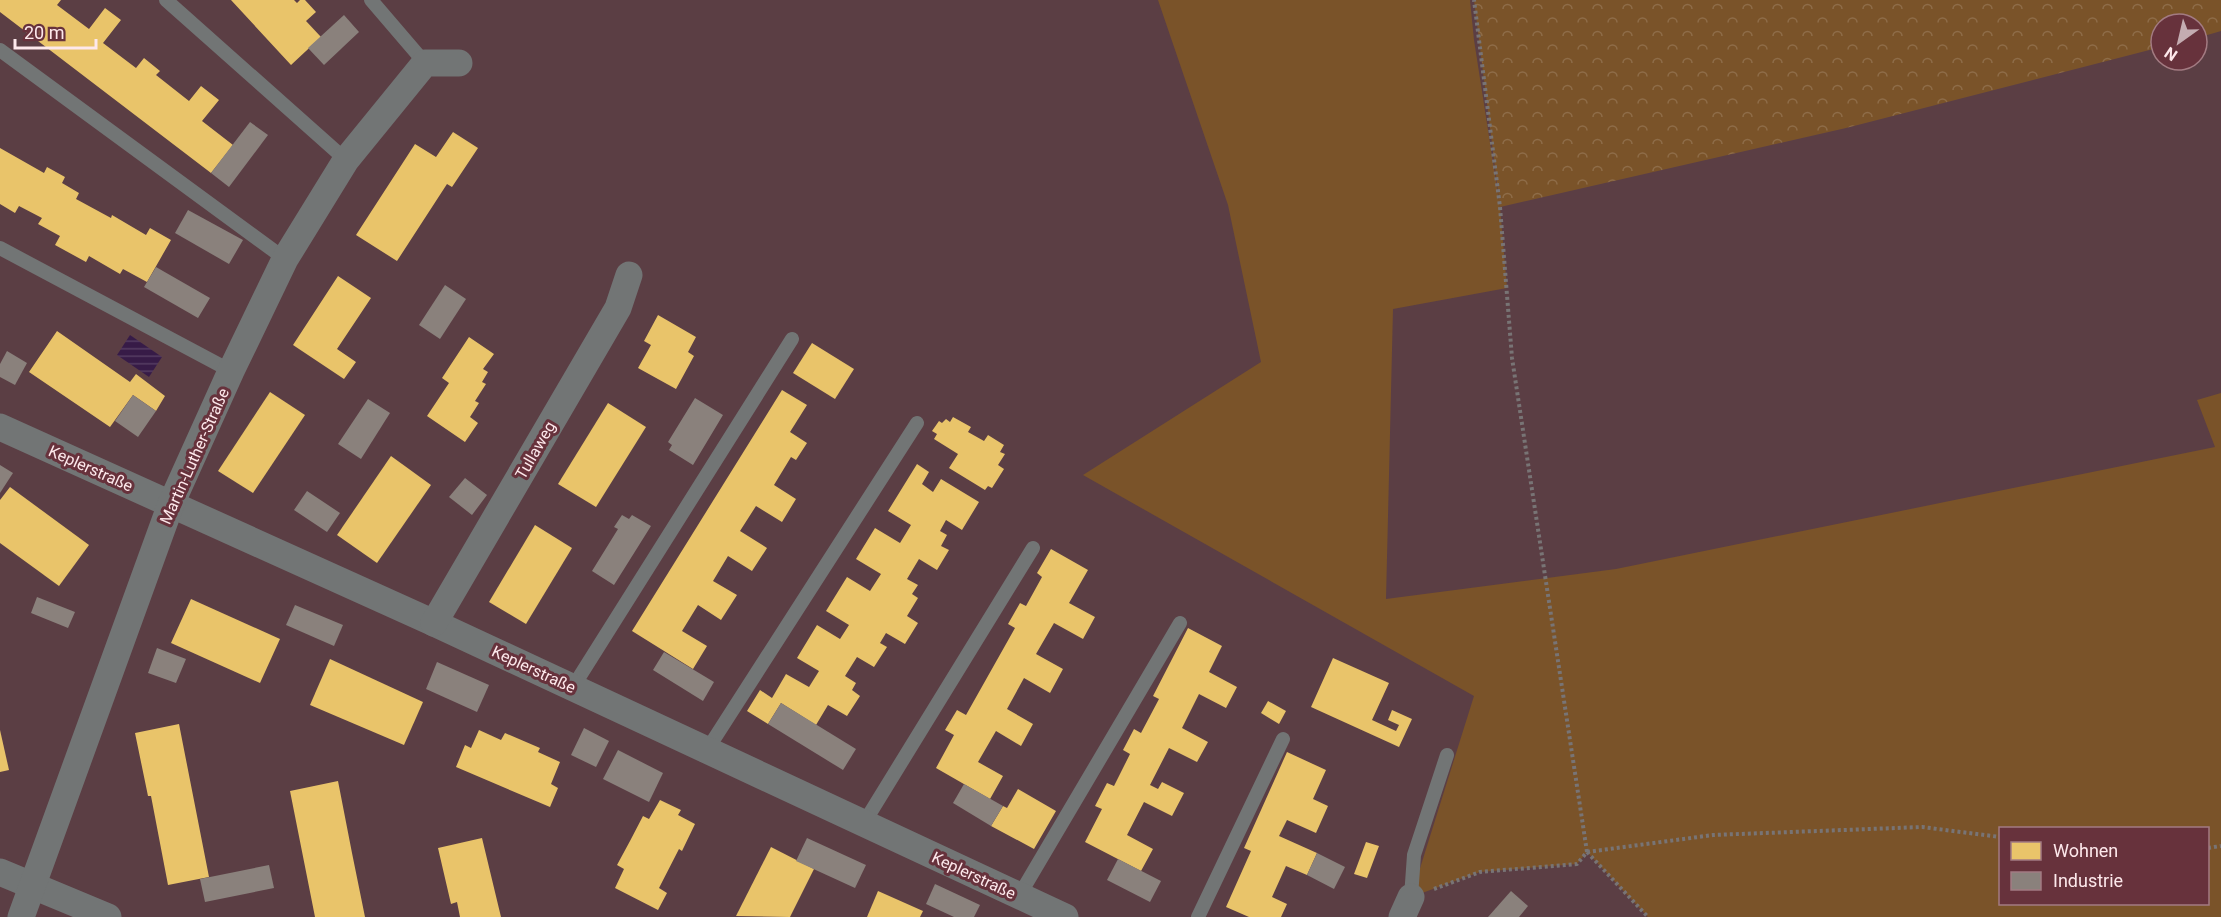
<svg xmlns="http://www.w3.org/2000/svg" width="2221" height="917" viewBox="0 0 2221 917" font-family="Roboto,sans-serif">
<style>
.green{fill:#7a5329;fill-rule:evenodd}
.park{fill:url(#park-crowns)}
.water{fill:url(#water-rules)}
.homes{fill:#e9c46a}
.industry{fill:#8a817c}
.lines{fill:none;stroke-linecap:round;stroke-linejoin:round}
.path{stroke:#787475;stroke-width:4;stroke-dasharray:3 3;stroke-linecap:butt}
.lane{stroke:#727575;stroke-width:14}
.street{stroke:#727575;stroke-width:27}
.labels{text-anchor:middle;stroke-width:6;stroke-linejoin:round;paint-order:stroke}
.street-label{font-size:16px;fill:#fde8eb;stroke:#67323c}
</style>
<defs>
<pattern id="park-crowns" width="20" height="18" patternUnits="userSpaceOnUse" patternTransform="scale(1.5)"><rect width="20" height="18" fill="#7a5329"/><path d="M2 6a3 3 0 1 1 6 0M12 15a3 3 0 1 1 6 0" fill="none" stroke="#8e6c48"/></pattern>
<pattern id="water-rules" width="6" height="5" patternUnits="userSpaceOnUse" patternTransform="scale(1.5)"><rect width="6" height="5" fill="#371b47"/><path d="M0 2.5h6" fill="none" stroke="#553c62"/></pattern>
</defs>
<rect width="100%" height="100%" fill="#5b3e44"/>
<path class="green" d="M1158,0H1470L1474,40L1500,207L1507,288L1393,309L1386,599L1616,569L2215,447L2197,400L2221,393V917H1648L1587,852L1577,864L1480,872L1411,897L1474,696L1083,475L1261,362L1228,205ZM2000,828H2208V904H2000Z"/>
<path class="park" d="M1474,0H2221V31L2197,38V24H2161V47L1846,128L1500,207Z"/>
<path class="water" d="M130,335L162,357L149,377L117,355Z"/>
<g class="homes">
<path d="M0,0H61L57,5L89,29L105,8L121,20L103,43L136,68L144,58L160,71L156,75L189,101L201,86L219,100L202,121L233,145L211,173L0,12Z"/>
<path d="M231,0H294L297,3L300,0H305L316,12L306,21L321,37L291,65Z"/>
<path d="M453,132L478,148L452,187L447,184L397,261L356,235L415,144L436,157Z"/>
<path d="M0,148L44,173L47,167L65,177L62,183L79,193L76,199L111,218L112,215L146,235L150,228L171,240L147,282L123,269L120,274L89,256L86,262L55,245L60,236L38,224L42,218L19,206L15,213L0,204Z"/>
<path d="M338,276L371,298L337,349L356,362L344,379L293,345Z"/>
<path d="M658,315L696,337L688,352L694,356L676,389L638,368L651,345L644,341Z"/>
<path d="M57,331L130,382L136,374L165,396L156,411L133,395L110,427L29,372Z"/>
<path d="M469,337L494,354L483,369L488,372L482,382L486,384L475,401L479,403L470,417L478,423L465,442L427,416L449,383L442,378Z"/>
<path d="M812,343L854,369L835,399L793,373Z"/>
<path d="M782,390L807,405L790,432L807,443L796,460L791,457L774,485L796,499L782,522L756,506L740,531L767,548L752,571L728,556L713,581L737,595L721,620L698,605L682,631L707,646L693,669L632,631Z"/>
<path d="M270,392L305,415L253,493L218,471Z"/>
<path d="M608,403L646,427L596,507L558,484Z"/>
<path d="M953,417L971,427L968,432L984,441L988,435L1004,445L1000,452L1005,454L998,465L1004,469L992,488L988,486L985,490L949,468L958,454L934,439L937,434L932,431L939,421L942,423L946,419L950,422Z"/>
<path d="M391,456L431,485L377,563L337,535Z"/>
<path d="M917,464L929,472L922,484L933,492L941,479L979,502L962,530L946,520L940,531L947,535L941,546L949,550L937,570L919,559L907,579L918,585L912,594L918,598L907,616L918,623L905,644L886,633L880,643L887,647L874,667L857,657L845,676L856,683L852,690L860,696L847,716L828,705L816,725L781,703L768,724L747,711L760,690L772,698L786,674L809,687L819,671L797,658L817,625L840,639L849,625L826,611L847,577L870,591L881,574L856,559L875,528L900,543L911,525L888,511Z"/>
<path d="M10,487L89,545L59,586L0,543V500Z"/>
<path d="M535,525L572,548L526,624L489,602Z"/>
<path d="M1051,549L1088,570L1069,603L1095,617L1083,639L1054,623L1036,654L1063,669L1050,693L1024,678L1007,709L1033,724L1021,746L996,731L978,762L1003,776L990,799L936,768L954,735L945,730L957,710L966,715L1015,628L1008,624L1020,603L1026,606L1042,577L1037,573Z"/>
<path d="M191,599L280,639L260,683L171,643Z"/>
<path d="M1188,628L1222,646L1209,672L1237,687L1226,708L1199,694L1182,728L1208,742L1197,762L1169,748L1150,785L1158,789L1162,782L1184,793L1172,816L1144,802L1127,835L1153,849L1141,871L1085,842L1102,809L1095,806L1107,783L1114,786L1130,754L1123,750L1134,729L1141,733L1159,699L1153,696Z"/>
<path d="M1333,658L1389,683L1372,720L1396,731L1399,725L1388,720L1392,710L1412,719L1399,747L1311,707Z"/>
<path d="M330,659L423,702L404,745L310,705Z"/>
<path d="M1268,701L1286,711L1279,724L1261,713Z"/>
<path d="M179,724L209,877L168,885L151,796H148L135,733Z"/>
<path d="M0,730L9,770L0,772Z"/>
<path d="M479,730L501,740L505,733L540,748L538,752L560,762L551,784L558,788L550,807L456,767L465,745L471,748Z"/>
<path d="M1287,752L1326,770L1313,799L1328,806L1316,833L1287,820L1279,836L1317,853L1307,875L1286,866L1272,897L1287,904L1281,917H1249L1226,907L1251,851L1244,848Z"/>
<path d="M338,781L352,853L365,917H315L290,791Z"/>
<path d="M1018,789L1056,811L1034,849L991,826L1003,806L1007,808Z"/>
<path d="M660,800L681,810L678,815L695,824L682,851L679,849L659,888L667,893L658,910L615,888L624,869L617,865L630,841L643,816L649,819Z"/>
<path d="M482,838L501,917H460L457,902L451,904L438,848Z"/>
<path d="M1366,842L1379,846L1367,878L1354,874Z"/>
<path d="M771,847L814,869L790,917L736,916Z"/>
<path d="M878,891L923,911L920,917H867Z"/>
</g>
<g class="industry">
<path d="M344,15L359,32L324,65L308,48Z"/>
<path d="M250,122L268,135L229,187L211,173Z"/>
<path d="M188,210L243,240L229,264L175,233Z"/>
<path d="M156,267L210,298L198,318L144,287Z"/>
<path d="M445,285L466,299L440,339L419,325Z"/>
<path d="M7,351L27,363L15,385L0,377V364Z"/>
<path d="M133,395L156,411L138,437L115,421Z"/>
<path d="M695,398L723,415L693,465L669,450L672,445L668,442Z"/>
<path d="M368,399L390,413L361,459L338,444Z"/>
<path d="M0,465L13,473L0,493Z"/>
<path d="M465,478L487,495L472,515L449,497Z"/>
<path d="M307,491L340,513L327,532L294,510Z"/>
<path d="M622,515L629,519L632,515L651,526L614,585L592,571L618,529L614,527Z"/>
<path d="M37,597L75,612L68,628L31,613Z"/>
<path d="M295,605L343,625L334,646L286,625Z"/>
<path d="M157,648L186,659L176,683L148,673Z"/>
<path d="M664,652L714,682L703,701L653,670Z"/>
<path d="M437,662L489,685L477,712L426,689Z"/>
<path d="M781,703L856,749L843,770L768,724Z"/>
<path d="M584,728L609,741L596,767L571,755Z"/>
<path d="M618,750L663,773L649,802L603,779Z"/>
<path d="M964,784L1003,806L991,826L953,803Z"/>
<path d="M807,838L866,865L855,888L796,861Z"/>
<path d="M1317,853L1345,867L1334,889L1307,875Z"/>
<path d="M1118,859L1161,881L1150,902L1107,880Z"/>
<path d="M269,865L274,888L205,902L200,879Z"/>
<path d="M935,884L980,905L974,917H954L926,904Z"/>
<path d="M1511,891L1528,906L1519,917H1488Z"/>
</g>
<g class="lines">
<g class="path">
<path d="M2208,848L2221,846"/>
<path d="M1587,852L1713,835L1922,827L2000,837"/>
<path d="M1587,852L1648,917"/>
<path d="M1434,889L1480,872L1577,864L1587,852L1512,358L1500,207L1474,0"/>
</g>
<g class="lane">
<path d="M166,0L346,160"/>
<path d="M371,0L425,63"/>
<path d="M0,50L285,259"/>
<path d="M0,248L231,371"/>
<path d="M573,687L792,339"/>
<path d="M707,750L917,423"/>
<path d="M864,823L1033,548"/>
<path d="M1019,896L1180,623"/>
<path d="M1411,897L1414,855L1447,755"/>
<path d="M1198,917L1283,739"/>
</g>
<g class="street">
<path d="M0,427L434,623L1065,917"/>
<path d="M434,623L618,308L629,275"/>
<path d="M0,872L108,917"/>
<path d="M21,917L171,504L231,371L285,259L346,160L425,63H459"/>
<path d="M1402,917L1411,897"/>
</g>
</g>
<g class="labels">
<g class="street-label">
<text transform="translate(535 450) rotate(-60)" y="6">Tullaweg</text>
<text transform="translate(194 456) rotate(-66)" y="6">Martin-Luther-Straße</text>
<text transform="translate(91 468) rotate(24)" y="6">Keplerstraße</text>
<text transform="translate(534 669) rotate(25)" y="6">Keplerstraße</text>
<text transform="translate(974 875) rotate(25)" y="6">Keplerstraße</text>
</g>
</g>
<rect x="1999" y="827" width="210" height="78" fill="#67323c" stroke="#a37b82" stroke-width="1.5"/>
<rect x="2011" y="842" width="30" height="18" fill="#e9c46a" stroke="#a37b82" stroke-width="1.5"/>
<text x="2053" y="857" font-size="18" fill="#fde8eb">Wohnen</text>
<rect x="2011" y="872" width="30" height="18" fill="#8a817c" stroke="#a37b82" stroke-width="1.5"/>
<text x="2053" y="887" font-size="18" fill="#fde8eb">Industrie</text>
<g transform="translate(2179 42) rotate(214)"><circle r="28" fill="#67323c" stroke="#a37b82" stroke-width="1.5"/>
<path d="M0-4.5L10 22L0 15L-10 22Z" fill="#c4acb1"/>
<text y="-9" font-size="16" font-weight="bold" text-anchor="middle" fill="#fde8eb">N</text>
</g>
<path d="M15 39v9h81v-9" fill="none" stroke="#fde8eb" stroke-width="3"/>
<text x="24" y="39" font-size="18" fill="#fde8eb" stroke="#67323c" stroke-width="4.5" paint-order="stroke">20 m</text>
</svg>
